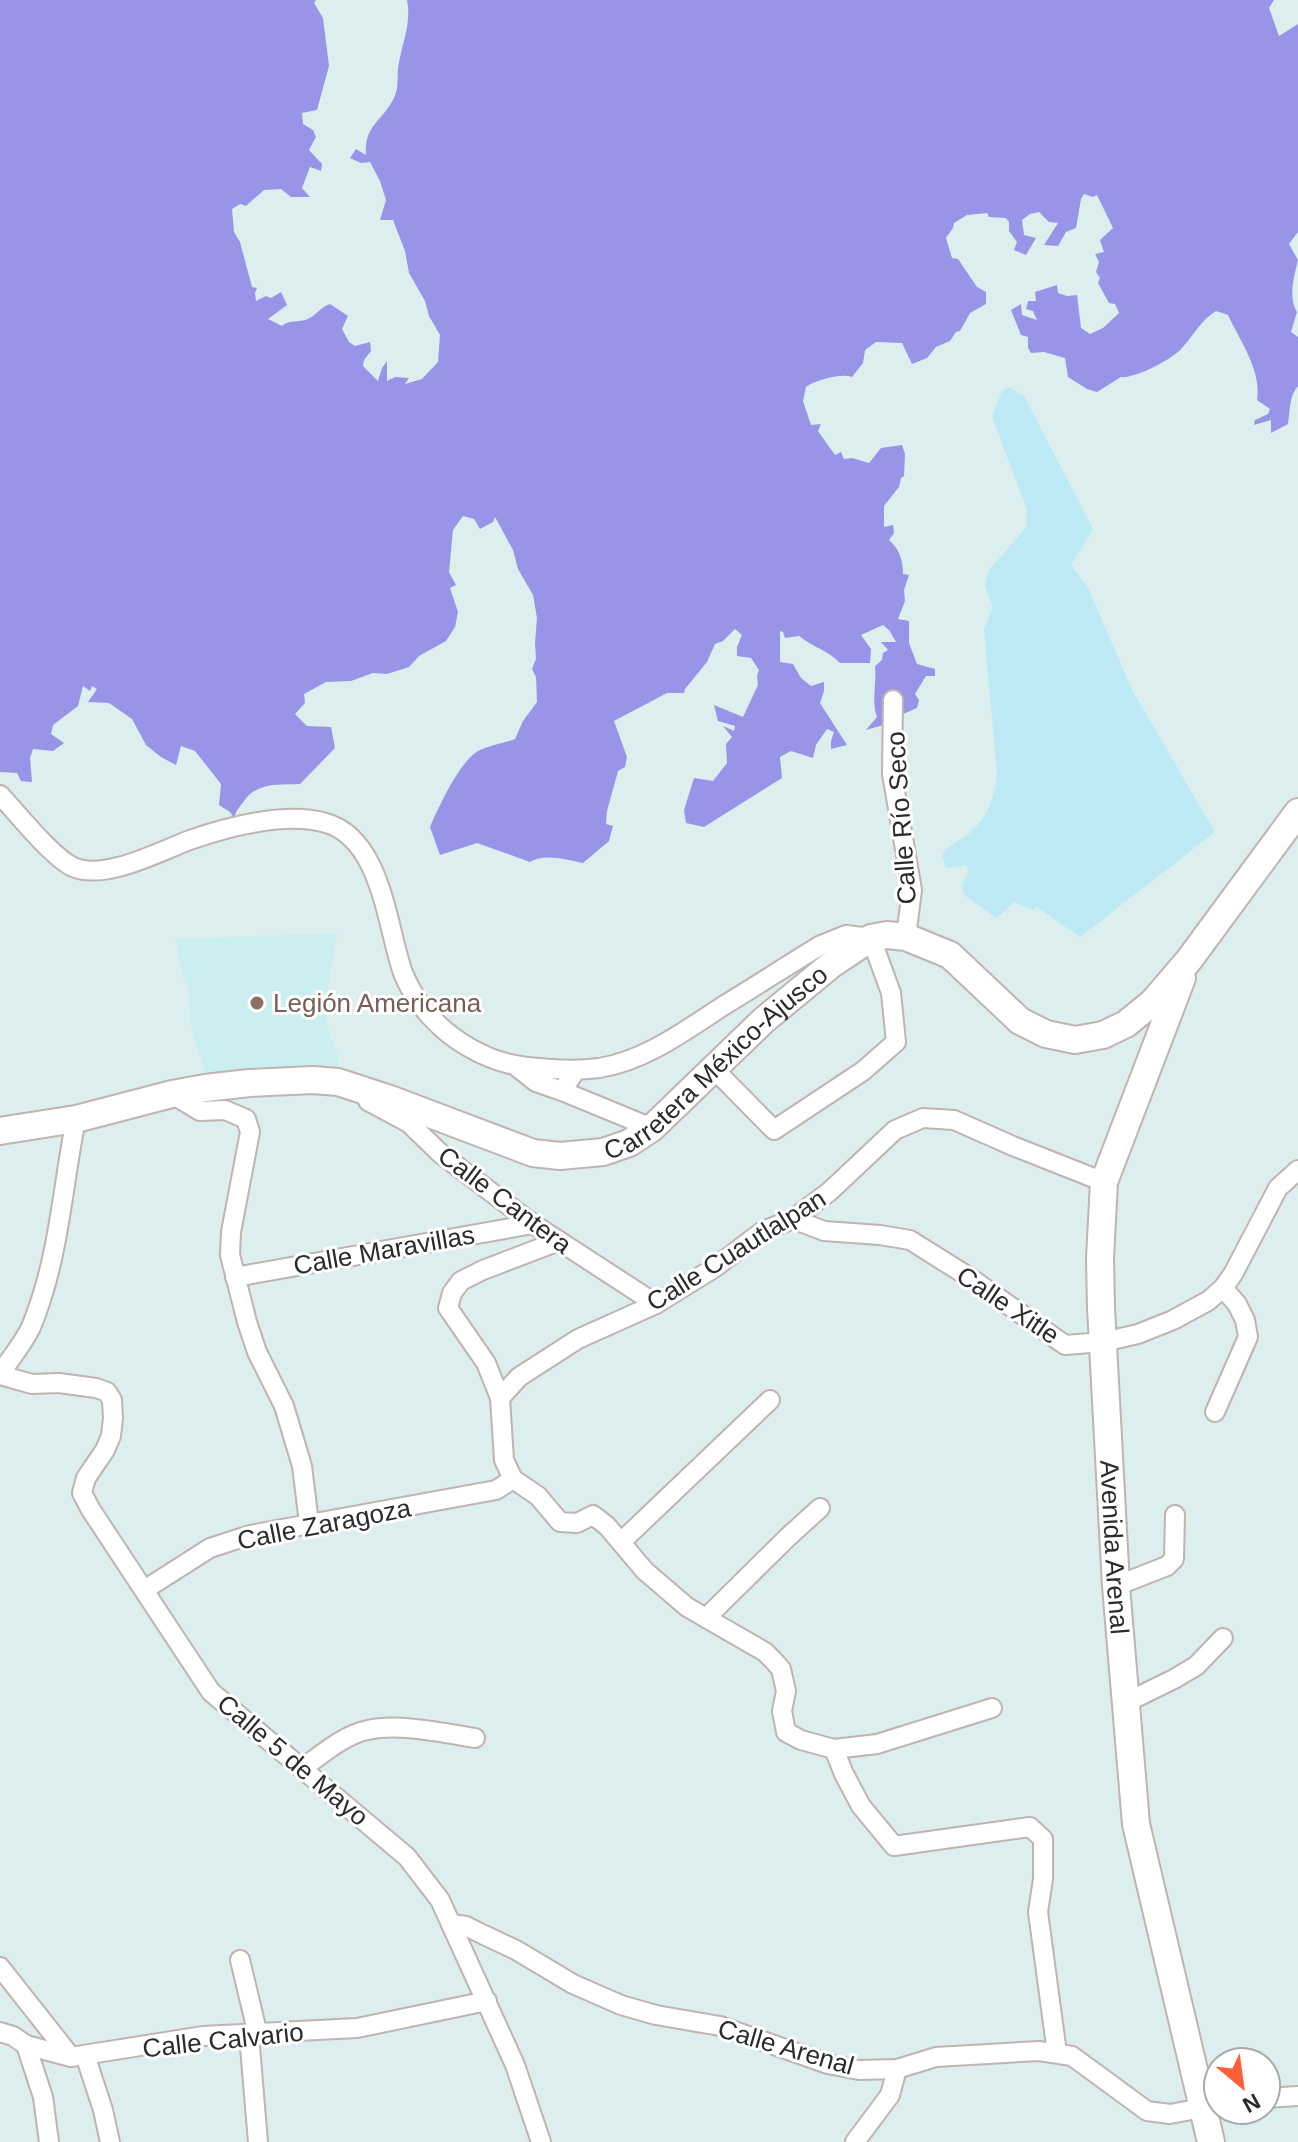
<svg xmlns="http://www.w3.org/2000/svg" width="1298" height="2142" viewBox="0 0 1298 2142" font-family="Arial,sans-serif">
<style>
.education{fill:#cbeff1}
.green{fill:#9895e9}
.sand{fill:#bde9f5}
.lines{fill:none;stroke-linecap:round;stroke-linejoin:round}
.street-casing{stroke:#c0b3b0;stroke-width:22}
.secondary-casing{stroke:#c0b3b0;stroke-width:30}
.street{stroke:#fff;stroke-width:18}
.secondary{stroke:#fff;stroke-width:26}
.education-dot{fill:#8d6e63;stroke:#fff;stroke-width:3}
.labels{text-anchor:middle;stroke-width:6;stroke-linejoin:round;paint-order:stroke}
.street-label{font-size:26px;fill:#2b2b2b;stroke:#fff}
.education-label{font-size:26px;fill:#785e54;stroke:#fff;text-anchor:start}
</style>
<rect width="100%" height="100%" fill="#dceeed"/>
<path class="education" d="M338,933L325,1002L327,1027L339,1057L338,1069L314,1067L249,1070L206,1074L193,1037L189,1005V988L183,977L175,939Z"/>
<path class="green" d="M0,0H316L314,3L323,18L329,66L317,110L302,113L303,124L313,130L316,137L309,150L322,164L321,171L310,167L302,188L310,197H291L281,189L264,190L246,206L240,204L232,209L234,232L240,242L252,287L257,288L255,293L256,301L266,296L271,298L281,292L287,305L268,319L282,326C290,319 298,323 308,319C316,315 321,307 330,304L348,316L342,329L349,342L355,346L370,342L371,351L364,360L363,366L378,381L382,368L387,361V381L395,377L409,378L405,384L422,379L438,362L440,335L429,316L425,301L409,273L405,251L393,220H380L386,200L380,181L370,162L361,163L350,158L356,149L366,155C364,126 381,122 393,100C399,89 397,81 398,69C401,45 412,24 407,0H1274L1269,8L1279,36L1298,24V232L1289,244L1298,260C1294,277 1288,297 1297,312L1291,332L1298,337V386C1289,396 1290,411 1288,424L1271,433V420L1254,425L1255,420L1268,414L1270,409L1257,400C1262,371 1240,341 1228,315L1216,311C1201,320 1194,335 1182,348C1173,359 1134,379 1121,377L1097,392L1087,389L1068,377L1065,358L1044,352L1031,353L1028,348V337L1021,335L1011,310L1021,304L1022,315L1037,320L1033,311L1026,309L1028,301H1036L1035,292L1057,285L1058,293L1067,296L1077,295L1081,328L1090,334L1103,328L1119,313L1115,304L1109,303L1098,283L1100,278L1096,272L1099,262L1095,254L1104,252L1100,240L1113,228L1097,195L1093,197L1084,194L1081,199L1076,228L1066,232L1058,246L1044,245L1058,223L1049,222L1039,212L1030,214L1022,220L1024,235L1036,238L1026,255L1014,250L1017,242L1009,231V222L1006,218L989,217L987,213L967,215L954,223L953,228L946,238L952,258L958,259L977,287L986,292V304L970,313L960,331L956,332L950,341L936,347L927,358L912,364L902,343L876,342L865,350L863,363L852,377C841,373 816,380 806,387L803,401L811,425L821,424L818,431L835,455L841,452L844,459L852,458L869,463L881,448L902,445L905,454L904,476L901,478L899,487L884,506V527L893,525L894,533L889,540C899,549 903,559 903,574L909,575L904,590L905,601L898,619L909,621V643L917,664L935,669V676H926L915,694L919,700L917,708L903,714L890,723L866,730L877,717C871,700 877,683 875,666L882,660L883,653L888,650L881,642H896L889,630L883,625L861,635L871,649L870,663H840C826,649 814,648 799,636L785,638L783,632L780,631V662L793,664L801,678L811,686L824,682V691L820,703L847,745L831,749V741L834,732L827,729L816,745L813,758L791,751L780,757L782,778L704,827L686,823L684,810L694,778L713,781L727,763L726,744L732,737L723,726L734,731L735,726L718,721L714,705L743,717L758,685L757,676L759,670L751,658L737,656V647L742,635L735,629L723,641L715,644L707,662L685,689L684,693H667L614,721L627,757L625,767L618,771L607,811L606,824L613,826L609,841L583,863C567,860 545,853 530,862L477,843L440,855L430,827C438,808 460,761 478,751C489,745 504,743 515,739L523,721L537,702L536,677L532,669L536,659L535,643L537,618L533,595L518,569L513,550L495,517L493,522L480,529L474,519L463,516L453,530L449,572L456,585L450,588L458,612L455,627L446,641L419,656L409,667L387,674L373,673L351,681L326,682L304,694L305,703L295,714L307,726L331,727L335,748L300,784C279,785 257,782 244,801C239,808 236,810 234,818L230,812L219,805L221,784L195,751L181,746L176,765L161,757L146,745L132,719L109,703L88,702L97,689L92,686L90,691L83,686L78,706L53,725L51,734L64,743L53,751L33,749L30,758L32,782L21,781L17,773L0,772Z"/>
<path class="sand" d="M1009,387L1024,396L1093,529L1071,565L1088,588L1132,690L1215,832L1080,937L1037,907L1033,910L1014,902L997,918L964,895L962,885L969,871L966,865L946,868L942,856C947,846 957,842 966,836C987,820 995,798 997,773L984,629L993,607L985,586L989,570L1026,528L1027,510L992,417L1001,393Z"/>
<g class="lines">
<defs>
<g id="street">
<path d="M893,700L892,774L912,890L906,937"/>
<path d="M0,795C18,814 52,857 73,867C105,881 160,851 190,840C227,827 287,811 326,823C382,839 387,928 403,973C416,1005 440,1031 470,1048C498,1064 519,1067 551,1069C567,1070 583,1070 599,1068C645,1061 686,1030 723,1006C756,986 788,965 821,945L846,935L871,938L891,993L896,1042L863,1071L774,1130L713,1068"/>
<path d="M517,1067L536,1082L562,1091"/>
<path d="M576,1070L562,1091L652,1128"/>
<path d="M172,1094L200,1111L225,1110L246,1119L250,1132L231,1232L230,1255L247,1322L257,1352L284,1406L302,1466L309,1523"/>
<path d="M368,1101L409,1123L441,1154L533,1224L656,1304"/>
<path d="M793,1219L824,1231L880,1235L910,1240L969,1277L1065,1345L1103,1342L1138,1334L1173,1320L1208,1301L1223,1288L1233,1274L1278,1188L1298,1170"/>
<path d="M235,1277L533,1224"/>
<path d="M0,1374C10,1359 23,1344 31,1327C59,1260 62,1189 76,1119"/>
<path d="M0,1375L32,1384L59,1383L96,1388L107,1392L112,1400L113,1418L111,1436L105,1450L86,1478L82,1493L91,1510L211,1692L407,1857L440,1900L515,2065L541,2142"/>
<path d="M500,1398L519,1377L578,1339L656,1304L714,1268L763,1231L793,1219L829,1192L895,1130L923,1118L954,1120L1013,1146L1104,1182"/>
<path d="M1215,1412L1248,1337L1245,1320L1237,1304L1223,1288"/>
<path d="M513,1479L538,1496L560,1522L577,1523L593,1515L607,1526L645,1571L687,1607L765,1652L773,1660L781,1669L786,1691L782,1711L786,1732L801,1740L834,1749L877,1744L992,1708"/>
<path d="M513,1479L504,1460L500,1398L486,1363L448,1308L452,1293L461,1281L483,1270L559,1241"/>
<path d="M621,1542L770,1400"/>
<path d="M1116,1586L1167,1566L1174,1559L1175,1515"/>
<path d="M144,1590L210,1548L250,1535L496,1490L513,1479"/>
<path d="M706,1618L788,1537L820,1508"/>
<path d="M1125,1703L1174,1679L1196,1666L1223,1638"/>
<path d="M834,1749L844,1774L861,1806L894,1846L1030,1827L1043,1839V1879L1038,1912L1057,2053"/>
<path d="M303,1768C321,1755 345,1734 368,1730C398,1723 444,1733 475,1738"/>
<path d="M451,1924L466,1926L484,1935L516,1950L573,1984L621,2005L656,2015L720,2026L828,2064L859,2070L897,2069L936,2057L1039,2051L1072,2056L1147,2111L1170,2114L1218,2105"/>
<path d="M240,1960L258,2035"/>
<path d="M0,1967L71,2057"/>
<path d="M0,2032L13,2036L26,2045L71,2057L203,2036L357,2028L487,2001"/>
<path d="M249,2035L258,2142"/>
<path d="M26,2045L43,2097L49,2142"/>
<path d="M85,2055L103,2110L110,2142"/>
<path d="M1266,2098L1298,2096"/>
<path d="M855,2142L890,2095L897,2069"/>
</g>
<g id="secondary">
<path id="s1" d="M1182,978L1104,1182L1100,1258L1101,1308L1116,1586L1136,1824L1211,2142"/>
<path id="s2" d="M0,1131L76,1119L172,1094L205,1088L249,1083L313,1080L338,1082L390,1099L533,1153L560,1156L603,1152L629,1143L652,1128L764,1020L832,964L871,938L887,935L906,937L950,955L1020,1021L1046,1034L1075,1040L1103,1035L1126,1024L1153,1002L1189,960L1298,812"/>
</g>
</defs>
<use href="#street" class="street-casing"/>
<use href="#secondary" class="secondary-casing"/>
<use href="#street" class="street"/>
<use href="#secondary" class="secondary"/>
</g>
<circle class="education-dot" cx="257" cy="1003" r="8"/>
<g class="labels">
<g class="street-label">
<text transform="translate(901 818) rotate(-94)" y="9">Calle Río Seco</text>
<text dy="9" stroke="none"><textPath href="#s2" startOffset="766">Carretera México-Ajusco</textPath></text>
<text transform="translate(505 1200) rotate(37)" y="9">Calle Cantera</text>
<text transform="translate(384 1250) rotate(-10)" y="9">Calle Maravillas</text>
<text transform="translate(736 1250) rotate(-32)" y="9">Calle Cuautlalpan</text>
<text transform="translate(1008 1305) rotate(34)" y="9">Calle Xitle</text>
<text transform="translate(324 1524) rotate(-11)" y="9">Calle Zaragoza</text>
<text dy="9" stroke="none"><textPath href="#s1" startOffset="584">Avenida Arenal</textPath></text>
<text transform="translate(293 1760) rotate(40)" y="9">Calle 5 de Mayo</text>
<text transform="translate(223 2040) rotate(-6)" y="9">Calle Calvario</text>
<text transform="translate(786 2047) rotate(16)" y="9">Calle Arenal</text>
</g>
<g class="education-label">
<text x="273" y="1012">Legión Americana</text>
</g>
</g>
<g transform="translate(1242 2086) rotate(151)"><circle r="38" fill="#ffffff" stroke="#aaaaaa" stroke-width="2"/>
<path d="M0-6L14 30L0 20L-14 30Z" fill="#ff5f38"/>
<text y="-12" font-size="22" font-weight="bold" text-anchor="middle" fill="#2b2b2b">N</text>
</g>
</svg>
